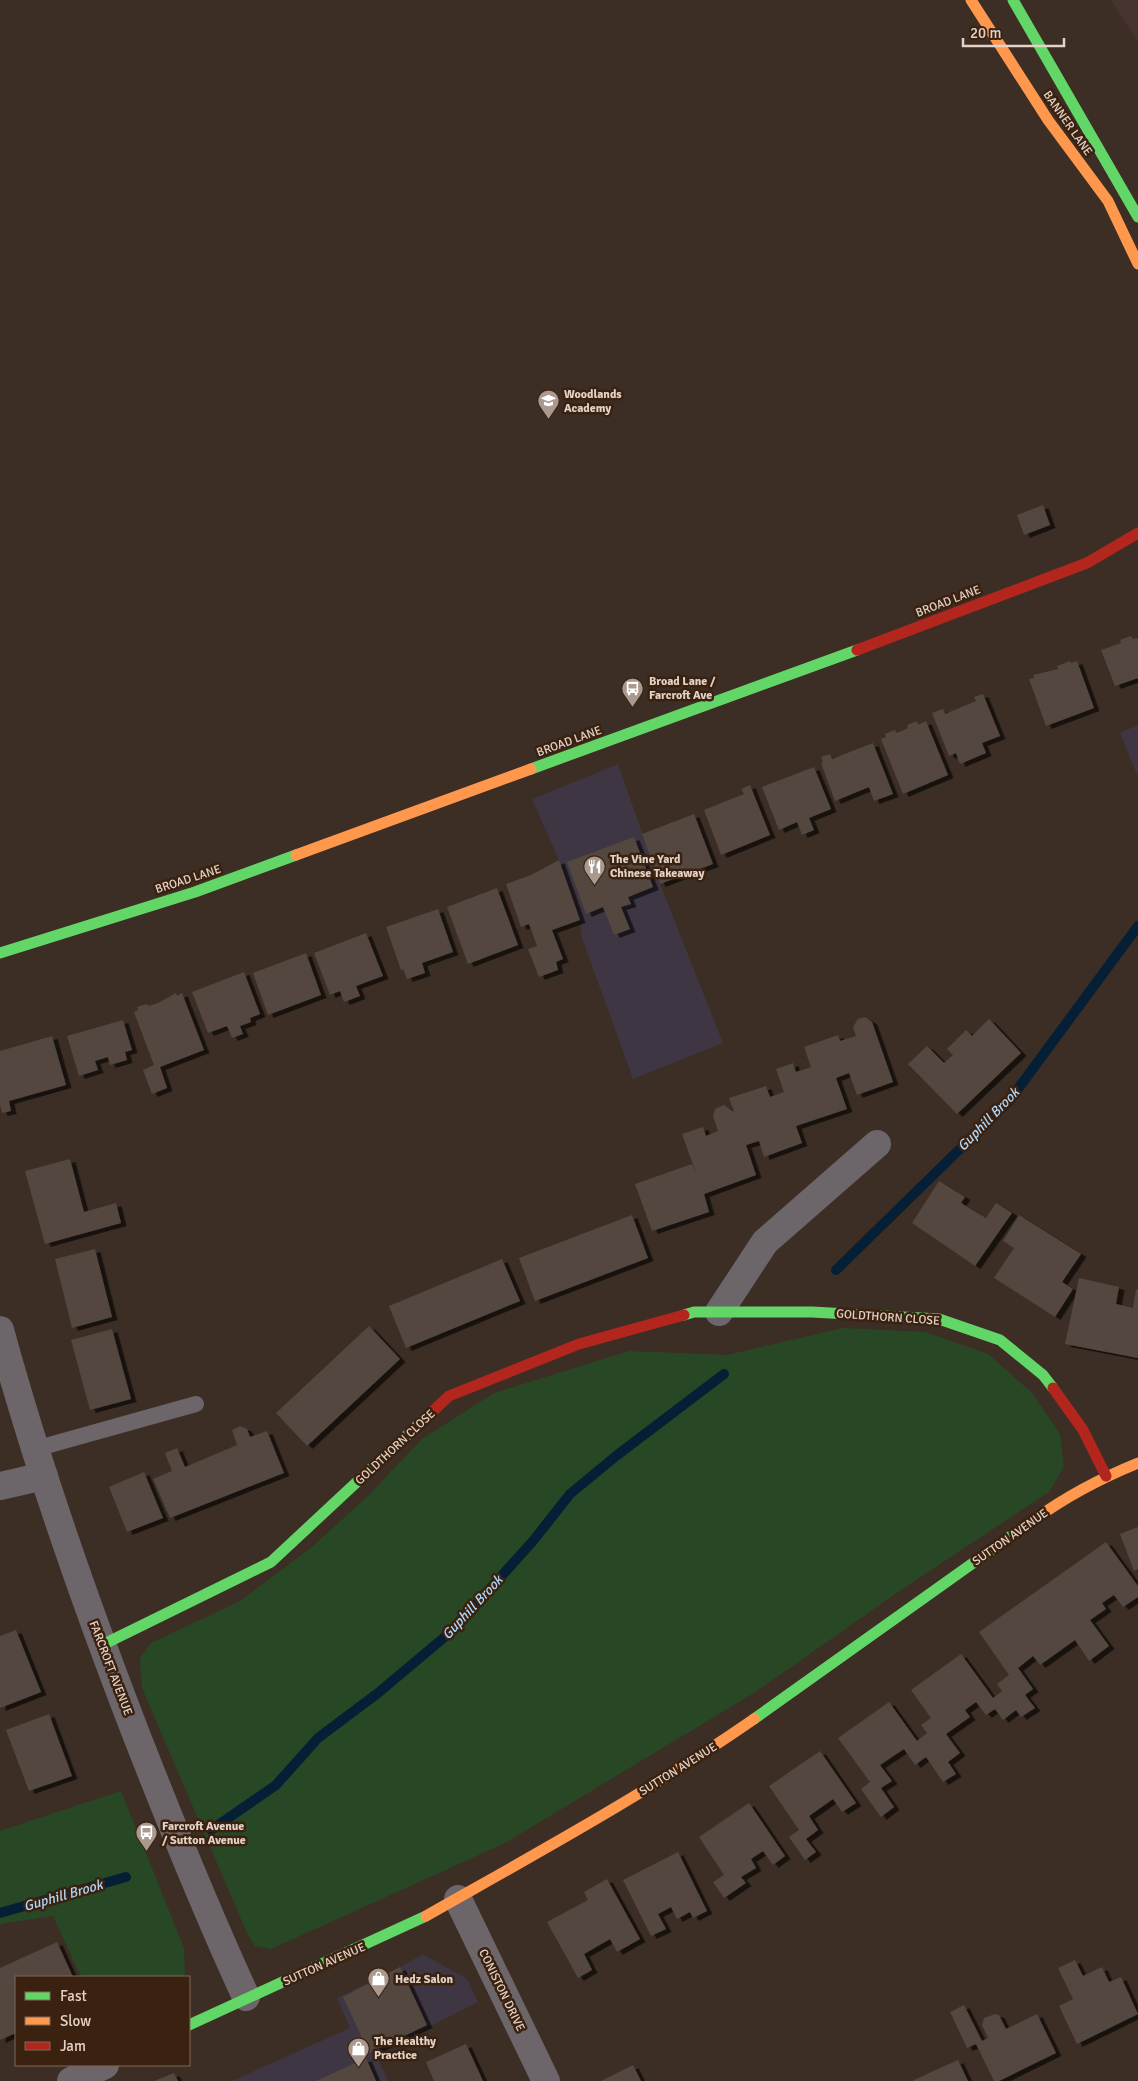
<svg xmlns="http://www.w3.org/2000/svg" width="1138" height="2081" viewBox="0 0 1138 2081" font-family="Signika,sans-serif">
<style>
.commercial{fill:#3e3643}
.industrial{fill:#473430}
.green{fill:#284825}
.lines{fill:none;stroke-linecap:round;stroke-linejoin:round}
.stream{stroke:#052036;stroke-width:10}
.building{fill:#534640;filter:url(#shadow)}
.lane{stroke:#6c6569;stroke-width:16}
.street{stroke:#6c6569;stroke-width:28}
.fast{stroke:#63d668;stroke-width:11}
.slow{stroke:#ff974d;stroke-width:11}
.jam{stroke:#b3261e;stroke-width:11}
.labels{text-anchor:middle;stroke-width:5;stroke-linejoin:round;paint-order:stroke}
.street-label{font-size:12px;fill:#e3d2c7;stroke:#3b2210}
.poi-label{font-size:12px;font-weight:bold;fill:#e3d2c7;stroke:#3b2210;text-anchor:start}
.water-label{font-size:14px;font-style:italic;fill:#aed7f9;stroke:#3b2210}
</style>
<defs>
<filter id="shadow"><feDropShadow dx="5.5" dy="3" stdDeviation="0" flood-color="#0009"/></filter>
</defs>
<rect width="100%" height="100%" fill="#3c2e24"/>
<g class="commercial">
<path d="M1138,725V777L1120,733Z"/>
<path d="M618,764L660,884L723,1043L633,1079L582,938L580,920L559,860L532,799Z"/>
<path d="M423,1954L467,1979L478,2002L376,2054L388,2081H232L350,2028L337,1998L400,1967Z"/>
</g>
<path class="industrial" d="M1111,0H1138V41Z"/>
<g class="green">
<path d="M843,1328L926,1332L988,1354L1032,1393L1060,1434L1064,1466L1049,1492L901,1590L757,1691L505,1843L271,1949L255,1946L247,1933L142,1688L140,1658L151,1643L240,1601L312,1547L368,1496L422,1439L494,1393L629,1351L727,1355Z"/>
<path d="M121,1791L184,1948L185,1977H81L53,1916L0,1924V1831Z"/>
</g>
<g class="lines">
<g class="stream">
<path d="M836,1270L1009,1101L1138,926"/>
<path d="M211,1830L276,1785L318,1738L378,1693L453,1630L533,1541L570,1494L616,1456L724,1374"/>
<path d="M0,1913L126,1877"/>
</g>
</g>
<g class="building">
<path d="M1043,505L1050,525L1024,535L1017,515Z"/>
<path d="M1131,636L1133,639L1138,638V678L1115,686L1101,650L1121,643L1120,640Z"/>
<path d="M1070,661L1071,663L1077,661L1094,708L1046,726L1029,679L1034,678L1033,675L1058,669L1057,666Z"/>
<path d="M983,694L1000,736L982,743L986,753L960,764L956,753L949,756L932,713L943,709L945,714L976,701L974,697Z"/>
<path d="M917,721L918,725L926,721L948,775L903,794L881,739L886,737L885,734L895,730L896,733L902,731L908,728L907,725Z"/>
<path d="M873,743L893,794L874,801L869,787L835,801L821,763L823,762L821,757L830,754L832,759Z"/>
<path d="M814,767L831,809L809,818L814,830L807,833L802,835L797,822L779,830L762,787Z"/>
<path d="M750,785L770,835L721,855L704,810L744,794L741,789Z"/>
<path d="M694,814L713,864L660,884L642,834Z"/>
<path d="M634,837L653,887L628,897L631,904L621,907L630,929L614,935L603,907L586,914L567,862Z"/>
<path d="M559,860L580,920L552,930L563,959L556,962L558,970L539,977L528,949L537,946L529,924L521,927L506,884L531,875Z"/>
<path d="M497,888L518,945L468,964L447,907Z"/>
<path d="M438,909L453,952L422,963L425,973L407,979L403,969L401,970L386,927Z"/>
<path d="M366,933L383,976L356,986L360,996L344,1002L340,991L330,995L314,953Z"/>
<path d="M306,953L321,995L268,1015L253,973Z"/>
<path d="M244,972L260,1014L250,1018L251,1022L240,1026L243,1034L232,1038L227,1026L208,1033L192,992Z"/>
<path d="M176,993L177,996L182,993L204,1050L160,1067L167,1088L152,1094L143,1070L154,1065L134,1012L138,1010L137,1007L147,1004L148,1006L158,1003Z"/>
<path d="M865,1017L872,1022L893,1082L857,1095L849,1073L836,1078L847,1109L796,1126L802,1143L764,1157L759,1141L746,1145L756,1175L704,1194L709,1212L652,1231L635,1184L692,1164L696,1173L682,1134L703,1127L706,1136L718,1131L713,1116L715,1109L724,1105L734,1112L729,1098L766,1086L770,1097L784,1092L776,1069L793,1063L796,1072L811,1067L804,1047L838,1035L840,1041L856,1036L853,1027L858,1019Z"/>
<path d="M989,1019L1021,1053L957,1114L908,1064L927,1046L944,1063L953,1055L947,1049L966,1030L972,1036Z"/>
<path d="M123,1020L132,1050L125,1052L127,1060L110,1065L108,1057L95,1061L98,1070L79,1076L67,1036Z"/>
<path d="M52,1036L66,1085L9,1101L11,1111L2,1113L0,1105V1051Z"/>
<path d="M70,1159L84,1212L116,1203L121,1223L45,1244L25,1171Z"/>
<path d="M939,1181L965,1197L961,1203L986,1218L996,1203L1012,1213L975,1266L912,1223Z"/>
<path d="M632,1215L648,1258L535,1301L519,1258Z"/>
<path d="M1019,1215L1081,1254L1062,1282L1073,1289L1055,1317L994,1278L1014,1248L1003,1241Z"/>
<path d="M95,1249L112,1317L72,1328L55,1259Z"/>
<path d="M502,1259L520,1301L406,1348L389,1306Z"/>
<path d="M1079,1278L1119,1287L1116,1304L1133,1308L1136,1289L1138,1290V1358L1065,1344Z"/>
<path d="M369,1326L400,1359L307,1446L276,1413Z"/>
<path d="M112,1329L131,1399L90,1410L71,1340Z"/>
<path d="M240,1426L247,1429L250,1437L267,1431L284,1473L170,1518L153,1479L172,1471L165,1453L177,1448L185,1467L237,1445L232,1430Z"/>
<path d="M144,1472L163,1518L127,1532L109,1487Z"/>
<path d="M1138,1527V1569L1134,1571L1120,1534Z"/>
<path d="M1106,1542L1138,1586V1597L1123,1607L1114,1595L1102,1603L1106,1609L1090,1620L1109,1646L1089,1661L1075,1640L1040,1665L1033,1656L1018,1668L1033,1689L1025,1695L1035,1708L1021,1717L1016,1710L1003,1720L995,1709L986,1715L976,1702L965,1710L970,1717L946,1734L960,1753L948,1762L956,1774L943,1782L926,1757L915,1765L904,1749L880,1765L892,1781L881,1788L894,1807L881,1817L861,1789L870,1782L838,1738L889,1702L917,1741L927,1733L921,1725L931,1718L911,1690L961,1654L993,1698L1002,1691L997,1684L1009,1675L979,1632Z"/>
<path d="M16,1630L41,1692L0,1708V1636Z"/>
<path d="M49,1714L72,1776L29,1791L6,1730Z"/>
<path d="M820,1751L856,1803L842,1812L833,1799L809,1816L818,1830L806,1839L816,1852L805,1860L789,1837L799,1830L769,1786Z"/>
<path d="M749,1803L785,1856L773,1865L763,1851L751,1859L756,1868L741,1877L746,1883L724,1898L713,1882L724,1875L699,1837Z"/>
<path d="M678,1852L707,1911L693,1918L690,1912L677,1919L671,1907L658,1914L666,1929L651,1936L623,1880Z"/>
<path d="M607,1879L640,1939L617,1952L610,1939L584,1954L592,1970L578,1978L547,1922L588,1900L584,1892Z"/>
<path d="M57,1942L73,1977H16V2033L0,2040V1968Z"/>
<path d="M1075,1960L1083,1976L1102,1967L1109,1982L1121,1977L1138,2014L1077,2044L1059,2006L1073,1999L1058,1968Z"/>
<path d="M400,1967L427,2025L369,2053L343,1997Z"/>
<path d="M964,2005L982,2041L988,2038L982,2025L984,2018L995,2014L999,2015L1006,2029L1037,2014L1056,2053L999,2081H994L976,2044L967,2048L950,2012Z"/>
<path d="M466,2044L483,2081H434L426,2062Z"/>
<path d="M366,2058L376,2081H316L327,2076Z"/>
<path d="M958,2060L968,2081H912L929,2073Z"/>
<path d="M633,2065L641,2081H601Z"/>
<path d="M174,2073L178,2081H154Z"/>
</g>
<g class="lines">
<path class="lane" d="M35,1449L196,1404"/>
<g class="street">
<path d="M719,1312L765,1242L877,1144"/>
<path d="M0,1330C38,1469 86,1605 138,1739C172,1826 207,1912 246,1997"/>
<path d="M0,1486L44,1476"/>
<path d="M458,1899L546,2081"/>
<path d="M71,2081L105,2065"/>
</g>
<g class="fast">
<path d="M1013,0L1138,217"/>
<path d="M531,769L857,650"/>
<path d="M0,953L195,892L296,855"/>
<path d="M684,1315L694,1312H812L939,1319L1000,1340L1043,1375L1053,1388"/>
<path d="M102,1645L271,1562L433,1411"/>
<path d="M754,1719L1035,1519"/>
<path d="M189,2025L426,1916"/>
</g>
<g class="slow">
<path d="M971,0L1048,120L1108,201L1138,264"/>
<path d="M296,855L531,769"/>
<path d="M1035,1519C1067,1496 1101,1478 1138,1463"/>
<path d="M426,1916C537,1853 649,1792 754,1719"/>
</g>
<g class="jam">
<path d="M857,650L1087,563L1138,533"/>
<path d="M1053,1388L1083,1430L1106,1476"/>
<path d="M433,1411L449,1396L579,1344L684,1315"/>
</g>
</g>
<defs>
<symbol id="school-pin" viewBox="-11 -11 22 30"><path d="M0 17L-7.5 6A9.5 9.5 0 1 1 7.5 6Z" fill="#a9998e" stroke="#3b2210"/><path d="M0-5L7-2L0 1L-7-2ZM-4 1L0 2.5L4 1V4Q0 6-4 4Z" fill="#fff"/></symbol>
<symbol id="bus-pin" viewBox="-11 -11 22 30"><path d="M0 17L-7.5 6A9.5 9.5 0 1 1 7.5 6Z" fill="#a9998e" stroke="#3b2210"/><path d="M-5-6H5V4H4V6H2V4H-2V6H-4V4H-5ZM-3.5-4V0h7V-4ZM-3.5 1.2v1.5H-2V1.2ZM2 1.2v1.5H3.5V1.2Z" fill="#fff"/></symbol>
<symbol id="restaurant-pin" viewBox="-11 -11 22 30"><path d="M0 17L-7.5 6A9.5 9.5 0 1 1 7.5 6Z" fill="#a9998e" stroke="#3b2210"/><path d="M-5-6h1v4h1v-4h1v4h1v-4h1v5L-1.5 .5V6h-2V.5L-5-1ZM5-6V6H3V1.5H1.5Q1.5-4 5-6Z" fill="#fff"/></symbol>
<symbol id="shop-pin" viewBox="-11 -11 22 30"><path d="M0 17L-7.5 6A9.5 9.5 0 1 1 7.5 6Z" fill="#a9998e" stroke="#3b2210"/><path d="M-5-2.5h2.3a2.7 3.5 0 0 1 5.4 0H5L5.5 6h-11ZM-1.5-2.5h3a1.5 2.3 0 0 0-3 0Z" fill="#fff"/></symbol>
</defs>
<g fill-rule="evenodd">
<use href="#school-pin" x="536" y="388" width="25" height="34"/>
<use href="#bus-pin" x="620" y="676" width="25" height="34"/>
<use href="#restaurant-pin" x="582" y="854" width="25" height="34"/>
<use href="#bus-pin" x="134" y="1820" width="25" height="34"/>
<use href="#shop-pin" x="366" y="1966" width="25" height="34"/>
<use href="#shop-pin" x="346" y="2036" width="25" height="34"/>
</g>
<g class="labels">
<g class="street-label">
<text transform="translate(1068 123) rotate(55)" y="4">BANNER LANE</text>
<text transform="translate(948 601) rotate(-21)" y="4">BROAD LANE</text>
<text transform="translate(569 741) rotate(-20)" y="4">BROAD LANE</text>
<text transform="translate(188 879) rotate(-18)" y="4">BROAD LANE</text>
<text transform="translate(888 1317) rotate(4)" y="4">GOLDTHORN CLOSE</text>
<text transform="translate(395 1447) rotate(-43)" y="4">GOLDTHORN CLOSE</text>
<text transform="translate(1010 1537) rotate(-35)" y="4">SUTTON AVENUE</text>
<text transform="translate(111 1668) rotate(69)" y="4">FARCROFT AVENUE</text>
<text transform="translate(678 1769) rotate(-32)" y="4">SUTTON AVENUE</text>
<text transform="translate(324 1964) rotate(-24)" y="4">SUTTON AVENUE</text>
<text transform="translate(502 1990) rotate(64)" y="4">CONISTON DRIVE</text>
</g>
<g class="poi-label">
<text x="564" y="398">Woodlands<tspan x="564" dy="14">Academy</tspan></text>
<text x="649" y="685">Broad Lane /<tspan x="649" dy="14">Farcroft Ave</tspan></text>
<text x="610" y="863">The Vine Yard<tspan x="610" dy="14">Chinese Takeaway</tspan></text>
<text x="162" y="1830">Farcroft Avenue<tspan x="162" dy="14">/ Sutton Avenue</tspan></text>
<text x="395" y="1983">Hedz Salon</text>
<text x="374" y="2045">The Healthy<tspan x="374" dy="14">Practice</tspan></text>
</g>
<g class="water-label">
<text transform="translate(988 1119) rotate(-46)" y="5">Guphill Brook</text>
<text transform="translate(472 1607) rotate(-47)" y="5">Guphill Brook</text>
<text transform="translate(63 1895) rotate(-16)" y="5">Guphill Brook</text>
</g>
</g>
<rect x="15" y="1976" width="175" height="90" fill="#3b2210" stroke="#7e6859"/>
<rect x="25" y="1992" width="25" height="8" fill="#63d668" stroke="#7e6859"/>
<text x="60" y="2001" font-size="15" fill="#e3d2c7">Fast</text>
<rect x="25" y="2017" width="25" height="8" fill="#ff974d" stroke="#7e6859"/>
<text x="60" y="2026" font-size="15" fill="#e3d2c7">Slow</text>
<rect x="25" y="2042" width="25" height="8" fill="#b3261e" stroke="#7e6859"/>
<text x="60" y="2051" font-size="15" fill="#e3d2c7">Jam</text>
<path d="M963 38v8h101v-8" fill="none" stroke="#e3d2c7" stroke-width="2.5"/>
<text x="970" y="38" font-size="15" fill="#e3d2c7" stroke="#3b2210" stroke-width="4" paint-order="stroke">20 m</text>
</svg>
